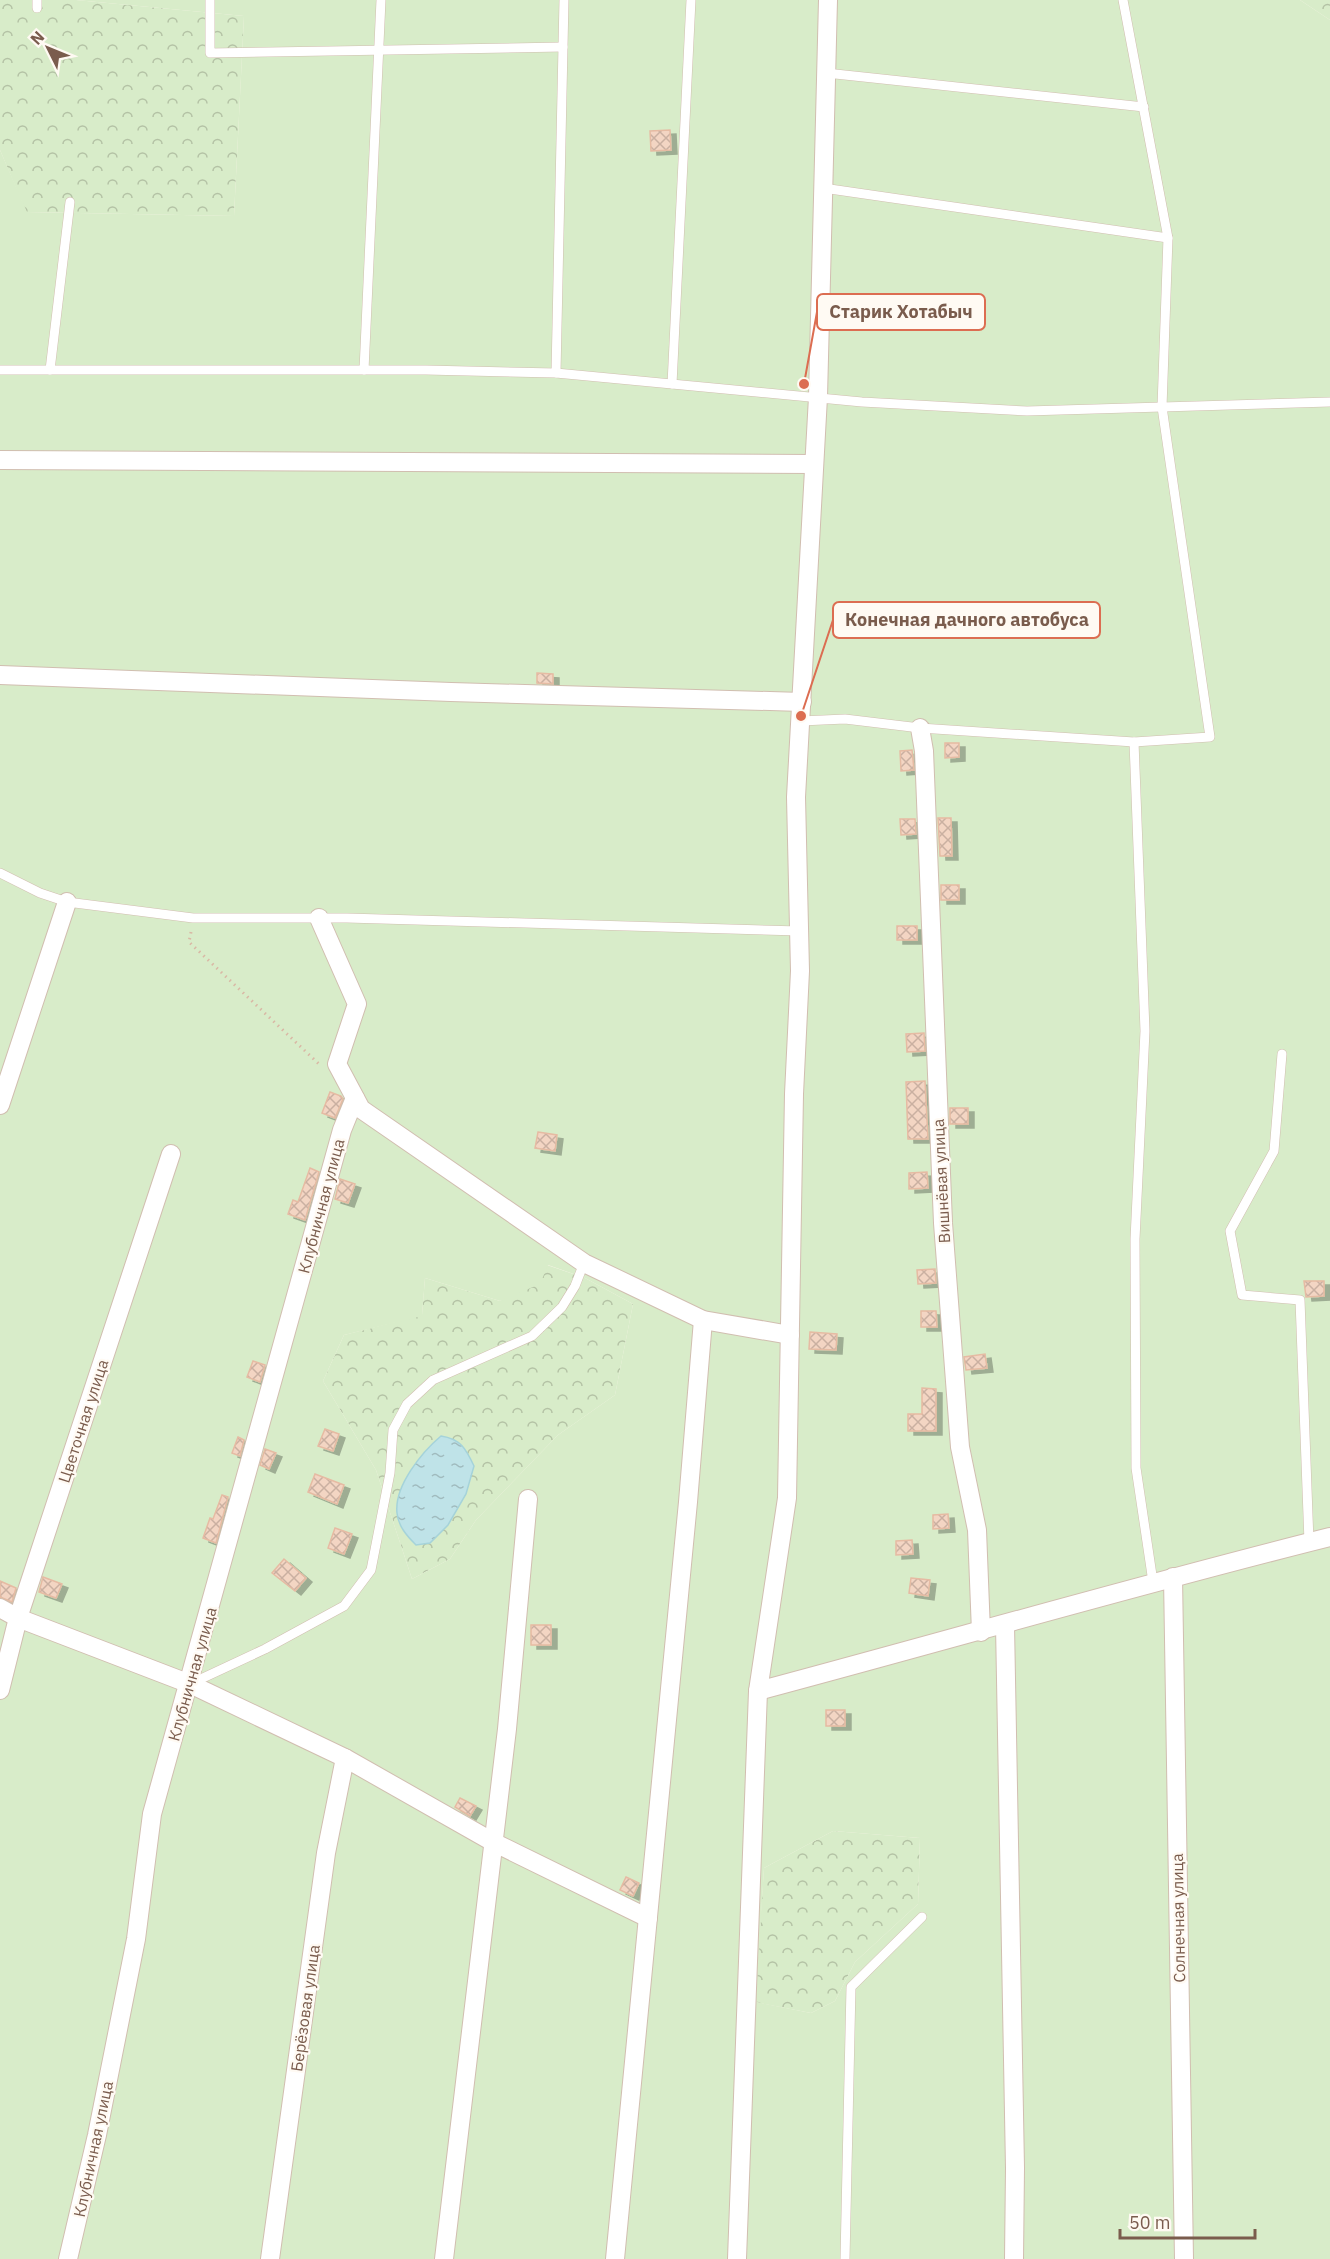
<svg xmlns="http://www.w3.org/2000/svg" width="1330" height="2259" viewBox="0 0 1330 2259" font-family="'IBM Plex Sans',sans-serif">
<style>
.forest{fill:url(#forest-crowns)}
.garden{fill:#d8ecc9;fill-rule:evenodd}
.water{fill:url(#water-ripples);stroke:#a5d3da;stroke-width:1.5}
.building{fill:url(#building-cross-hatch);stroke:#e6bba3;stroke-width:1.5;filter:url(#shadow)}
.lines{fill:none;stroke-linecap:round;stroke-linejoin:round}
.service-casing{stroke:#d1beb0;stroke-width:10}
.minor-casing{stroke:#d1beb0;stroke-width:20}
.path{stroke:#d9b8a5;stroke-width:3;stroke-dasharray:1.5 4.5;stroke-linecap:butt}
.service{stroke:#fff;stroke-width:9}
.minor{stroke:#fff;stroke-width:18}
.labels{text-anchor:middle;stroke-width:4.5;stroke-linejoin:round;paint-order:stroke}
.street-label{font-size:16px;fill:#7a5c4d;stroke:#fffaf3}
.leader{fill:none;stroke:#dc6d51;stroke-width:2}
.callout-dot{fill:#dc6d51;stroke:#fffaf3;stroke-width:2}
.callout{fill:#fffaf3;stroke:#dc6d51;stroke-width:2}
.callout-label{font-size:18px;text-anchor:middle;font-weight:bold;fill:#7a5c4d}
</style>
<defs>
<pattern id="forest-crowns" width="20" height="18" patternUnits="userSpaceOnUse" patternTransform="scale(1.5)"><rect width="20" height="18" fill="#d8ecc9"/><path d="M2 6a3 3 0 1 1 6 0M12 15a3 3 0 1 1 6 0" fill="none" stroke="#b4c2a5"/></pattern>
<pattern id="water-ripples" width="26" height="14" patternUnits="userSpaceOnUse" patternTransform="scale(1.5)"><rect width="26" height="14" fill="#bfe3e8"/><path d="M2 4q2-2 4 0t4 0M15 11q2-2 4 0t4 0" fill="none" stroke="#a0bbbe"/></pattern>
<pattern id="building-cross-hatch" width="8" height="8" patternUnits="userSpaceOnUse" patternTransform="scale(1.5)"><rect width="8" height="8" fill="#f3d5c3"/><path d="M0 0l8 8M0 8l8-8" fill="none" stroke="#cab0a1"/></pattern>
<filter id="shadow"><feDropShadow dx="6" dy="4" stdDeviation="0" flood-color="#0004"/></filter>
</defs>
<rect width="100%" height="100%" fill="#fdf6ec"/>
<g class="forest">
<path d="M0,0H76L244,16L234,216L26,212L0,150Z"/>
<path d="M1300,0H1330V20Z"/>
<path d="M547,1265L585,1278L633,1304L615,1395L558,1435L476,1520L450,1559L412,1579L376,1470L323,1381L344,1335L422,1315L425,1278L500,1301Z"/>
<path d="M833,1831L920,1838L918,1904L855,1962L835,2001L811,2013L755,2002L764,1868Z"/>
</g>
<path class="garden" d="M76,0H1300L1330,20V2259H0V150L27,212L234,216L244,16ZM548,1265L585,1278L633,1304L615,1395L558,1435L476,1520L450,1559L412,1579L376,1470L323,1381L344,1335L422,1316L425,1278L500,1301L540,1284ZM833,1831L920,1838L918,1904L855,1962L835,2001L811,2013L756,2002L764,1868Z"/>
<path class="water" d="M441,1436C461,1439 466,1449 474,1466L466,1494L448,1525L430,1543L416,1545C407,1536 398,1526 397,1513C394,1486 422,1452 441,1436Z"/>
<g class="building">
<path d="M670,130L671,150L651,151L650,131Z"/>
<path d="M537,673L553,674V684L537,683Z"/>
<path d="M945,743H959V757L945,758Z"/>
<path d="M912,750L914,770L901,771L900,751Z"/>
<path d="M938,818H951L952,856H940Z"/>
<path d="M900,819H915L916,834L901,835Z"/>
<rect x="941" y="885" width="18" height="15"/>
<rect x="897" y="926" width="20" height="14"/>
<path d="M924,1033L925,1051L907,1052L906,1034Z"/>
<path d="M925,1081L928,1139H908L906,1082Z"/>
<path d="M330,1092L341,1096L343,1099L335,1118L322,1113Z"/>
<rect x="950" y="1108" width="18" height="16"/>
<path d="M538,1132L557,1135L555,1151L535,1148Z"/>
<path d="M310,1168L319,1172L305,1220L288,1214L293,1200L298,1202Z"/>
<path d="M927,1172L928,1188L909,1189V1173Z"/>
<path d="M340,1179L355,1184L348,1203L335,1199Z"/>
<path d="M935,1269L936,1283L918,1284L917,1270Z"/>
<path d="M1304,1281H1324V1296L1306,1297Z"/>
<path d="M921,1311H936L937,1327H921Z"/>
<path d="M810,1332L837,1334L836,1350L809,1349Z"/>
<path d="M985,1354L987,1368L966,1370L964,1357Z"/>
<path d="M253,1361L265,1365L260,1382L247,1377Z"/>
<path d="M922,1388L936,1389V1431H908V1414H922Z"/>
<path d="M325,1429L339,1434L333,1451L318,1446Z"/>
<path d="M238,1437L244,1440L240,1456L232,1453Z"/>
<path d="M265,1449L276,1453L269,1469L260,1465Z"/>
<path d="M315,1474L344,1485L337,1504L308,1492Z"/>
<path d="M222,1495L228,1497L216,1543L203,1538L210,1518L213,1519Z"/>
<path d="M948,1514L949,1528L933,1529V1515Z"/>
<path d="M335,1528L352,1534L344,1554L328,1548Z"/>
<path d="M912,1540L913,1554L896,1555V1541Z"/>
<path d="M284,1559L306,1578L295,1591L272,1573Z"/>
<path d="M43,1577L62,1584L56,1598L39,1592Z"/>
<path d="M911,1578L930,1580L928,1596L909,1593Z"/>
<path d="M0,1581L16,1588L12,1602L0,1597Z"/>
<rect x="531" y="1625" width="20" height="20"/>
<rect x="826" y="1710" width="19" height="16"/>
<path d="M460,1798L476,1806L470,1816L455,1807Z"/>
<path d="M626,1877L639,1883L633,1896L620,1890Z"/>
</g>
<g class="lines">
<defs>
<g id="service">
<path d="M37,0V8"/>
<path d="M210,0V53L563,47"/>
<path d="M826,73L1144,107"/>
<path d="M823,188L1168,238"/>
<path d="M0,370H426L556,373L862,402L1027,411L1330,402"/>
<path d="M50,370L70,202"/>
<path d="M364,370L381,0"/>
<path d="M556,373L564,0"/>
<path d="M672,384L691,0"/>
<path d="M801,721L845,719L920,728L1134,742L1210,737L1162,407L1168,238L1123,0"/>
<path d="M1134,742L1145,1031L1135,1239L1136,1468L1153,1582"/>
<path d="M0,873L40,893L67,902L193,918H347L800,931"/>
<path d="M1282,1054L1274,1151L1230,1231L1242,1295L1300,1300L1309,1542"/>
<path d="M190,1684L265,1649L344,1606L371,1570L390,1473L393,1430L407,1404L433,1380L532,1336L562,1307L575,1286L584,1263"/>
<path d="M845,2259L851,1987L922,1917"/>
</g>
<g id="minor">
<path d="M0,460L814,464"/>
<path d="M0,675L451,692L802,702"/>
<path d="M920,728L924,751L943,1223L960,1447L977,1530L981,1632"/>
<path d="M319,918L357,1004L337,1064L361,1109L584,1263L703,1320L790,1335"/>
<path d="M0,1105L67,902"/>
<path d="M1173,1577L1184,2259"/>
<path d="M0,1608L18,1618L190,1684L345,1758L493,1842L648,1918"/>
<path d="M1005,1625L1015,2168L1014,2259"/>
<path d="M0,1690L18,1618L171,1154"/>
<path d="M758,1691C949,1640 1138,1585 1330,1537"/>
<path d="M68,2259L97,2135L136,1939L152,1814L342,1130L355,1098"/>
<path d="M270,2259L326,1853L345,1758"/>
<path d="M444,2259L507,1729L528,1499"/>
<path d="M615,2259L688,1502L703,1320"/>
<path d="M737,2259L758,1691L787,1498L794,1094L800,971L796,797L818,397L828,0"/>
</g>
</defs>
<use href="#service" class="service-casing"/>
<use href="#minor" class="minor-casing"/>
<path class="path" d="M191,932L189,942L319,1064"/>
<use href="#service" class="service"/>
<use href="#minor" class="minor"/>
</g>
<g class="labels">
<g class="street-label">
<text transform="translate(941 1181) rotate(-93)" y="6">Вишнёвая улица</text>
<text transform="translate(321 1206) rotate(-75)" y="6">Клубничная улица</text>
<text transform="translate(83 1421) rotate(-72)" y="6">Цветочная улица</text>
<text transform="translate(192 1674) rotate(-74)" y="6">Клубничная улица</text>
<text transform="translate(1178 1918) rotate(-91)" y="6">Солнечная улица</text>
<text transform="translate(305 2008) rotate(-82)" y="6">Берёзовая улица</text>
<text transform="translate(93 2149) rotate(-78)" y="6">Клубничная улица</text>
</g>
</g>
<path class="leader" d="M804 384L817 312M801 716L833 620"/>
<g class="callout-dot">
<circle cx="804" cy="384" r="6"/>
<circle cx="801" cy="716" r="6"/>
</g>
<g class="callout">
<rect x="817" y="294" width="168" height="36" rx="6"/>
<rect x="833" y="602" width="267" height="36" rx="6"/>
</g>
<g class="callout-label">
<text x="901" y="318">Старик Хотабыч</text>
<text x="967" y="626">Конечная дачного автобуса</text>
</g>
<g transform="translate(48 48) rotate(313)" stroke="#fffaf3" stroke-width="4.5" paint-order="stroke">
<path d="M0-4.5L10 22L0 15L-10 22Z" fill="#7a5c4d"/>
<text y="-9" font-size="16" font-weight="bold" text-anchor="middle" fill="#7a5c4d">N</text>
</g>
<path d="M1120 2229v9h135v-9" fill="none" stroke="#7a5c4d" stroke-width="3"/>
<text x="1129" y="2229" font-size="18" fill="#7a5c4d" stroke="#fffaf3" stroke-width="4.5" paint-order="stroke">50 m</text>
</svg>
